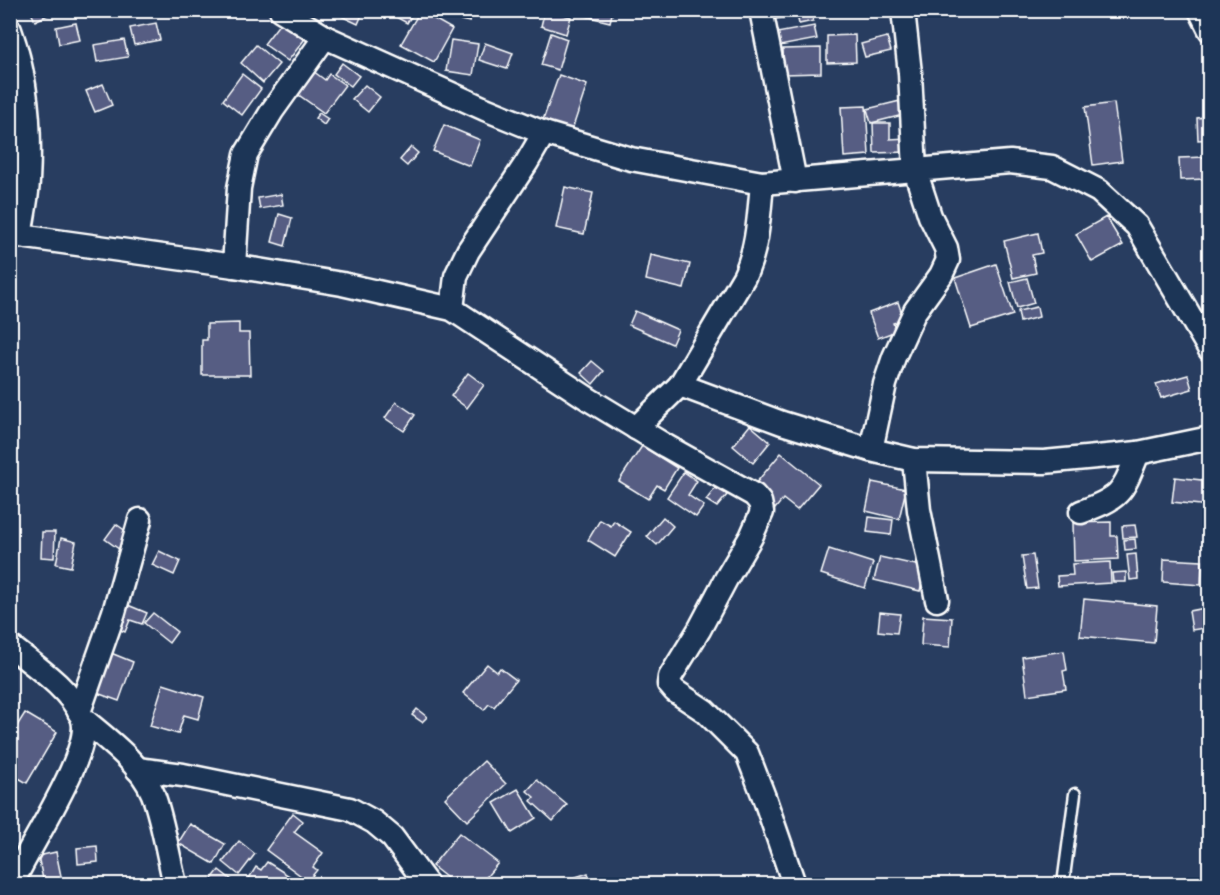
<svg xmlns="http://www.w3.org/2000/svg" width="1220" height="895" viewBox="0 0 1220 895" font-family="Delius,sans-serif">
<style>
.building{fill:#565d83;stroke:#fff;stroke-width:1.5}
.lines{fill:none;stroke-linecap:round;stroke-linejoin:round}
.service-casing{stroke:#fff;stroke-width:15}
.minor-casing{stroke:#fff;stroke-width:27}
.service{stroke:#1d3557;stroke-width:10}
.minor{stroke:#1d3557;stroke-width:22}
</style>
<rect width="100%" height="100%" fill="#283d60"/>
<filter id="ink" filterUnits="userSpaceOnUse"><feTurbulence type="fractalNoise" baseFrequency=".0167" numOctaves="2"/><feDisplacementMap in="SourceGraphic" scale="12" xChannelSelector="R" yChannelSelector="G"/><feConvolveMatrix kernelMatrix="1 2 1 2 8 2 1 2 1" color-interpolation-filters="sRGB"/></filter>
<g filter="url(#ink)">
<g class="building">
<path d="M30,10H58L35,21Z"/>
<path d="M341,10H364L358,24L339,15Z"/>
<path d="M397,10H403L412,15L407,23L394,16Z"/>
<path d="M447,10H473L470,22L446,17Z"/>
<path d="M545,10L571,17L566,34L541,26Z"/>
<path d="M582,10H613L610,22L581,15Z"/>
<path d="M773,10H792L793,17L774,19Z"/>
<path d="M796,10H811L813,21L799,24Z"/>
<path d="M420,11L452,29L434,62L401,44Z"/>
<path d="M76,23L80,40L59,44L56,27Z"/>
<path d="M156,23L160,40L134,45L130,28Z"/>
<path d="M280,23L304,40L288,61L264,44Z"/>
<path d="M814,26L817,39L780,46L777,33Z"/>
<path d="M551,33L567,39L558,70L541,65Z"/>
<path d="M855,35L856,62L827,63V36Z"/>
<path d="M887,37L891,51L865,57L861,44Z"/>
<path d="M124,40L128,57L97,62L94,45Z"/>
<path d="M451,40L478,44L473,75L446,71Z"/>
<path d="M485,43L513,53L507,69L479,60Z"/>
<path d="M256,45L279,64L263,83L241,63Z"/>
<path d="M821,48V73L784,74L783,49Z"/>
<path d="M342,63L359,76L351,86L334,74Z"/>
<path d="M313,71L325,80L329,74L345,85L324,113L296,93Z"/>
<path d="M242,74L261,89L242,115L223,100Z"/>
<path d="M559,75L587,85L572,130L543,120Z"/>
<path d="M103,84L112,105L95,112L86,91Z"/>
<path d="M365,85L380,97L368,112L352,99Z"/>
<path d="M1204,97H1210V139L1198,140L1197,118L1205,117Z"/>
<path d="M900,101L903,115L871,123L867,109Z"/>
<path d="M1114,103L1122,161L1093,165L1085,107Z"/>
<path d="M866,106L869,155L844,157L841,107Z"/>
<path d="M319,113L328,119L324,125L315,118Z"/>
<path d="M873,123H890V139L907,138V152L874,153Z"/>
<path d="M444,125L480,140L470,166L433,151Z"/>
<path d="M411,147L418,153L407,166L400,160Z"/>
<path d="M1206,157V179L1180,180L1179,158Z"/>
<path d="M565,187L593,193L584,234L556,228Z"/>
<path d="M281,194L283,205L260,209L258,198Z"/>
<path d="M279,214L292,218L285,246L272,242Z"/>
<path d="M1106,217L1123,245L1092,262L1076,234Z"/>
<path d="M1038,233L1042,253L1032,255L1036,273L1013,278L1004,241Z"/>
<path d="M651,255L690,264L684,289L646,280Z"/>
<path d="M996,264L1013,315L971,328L955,278Z"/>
<path d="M1027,278L1034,303L1017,308L1010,282Z"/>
<path d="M898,302L904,320L893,323L896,331L878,338L869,313Z"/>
<path d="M1037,307L1039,317L1020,322L1018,311Z"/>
<path d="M635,311L678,330L672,344L629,325Z"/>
<path d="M239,323V333H249L250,375H202V340H207V324Z"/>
<path d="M592,361L604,371L593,384L581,373Z"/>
<path d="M468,373L484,385L467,408L451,396Z"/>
<path d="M1188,375L1192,389L1161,398L1156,384Z"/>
<path d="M396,402L415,415L404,431L385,418Z"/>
<path d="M750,425L770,442L753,463L733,446Z"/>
<path d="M642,446L677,468L664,489L657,485L648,499L619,481Z"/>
<path d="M781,453L819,484L797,510L783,499L775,509L751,489Z"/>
<path d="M684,472L697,481L688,495L704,506L696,517L667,497Z"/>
<path d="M1175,477L1210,481V506L1172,502Z"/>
<path d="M872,482L906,489L899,519L866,511Z"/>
<path d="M717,486L727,495L717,507L706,500Z"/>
<path d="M663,517L673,526L657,545L647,536Z"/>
<path d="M869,517L893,520L891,535L867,532Z"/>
<path d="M600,520L611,526L614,521L631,532L615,557L588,540Z"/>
<path d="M1111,522V536H1117L1118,559L1074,561L1073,523Z"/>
<path d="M116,524L134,537L123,552L105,539Z"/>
<path d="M1135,525L1137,537L1123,538L1122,526Z"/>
<path d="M42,532H55L54,558L41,557Z"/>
<path d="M61,538L76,542L71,567L56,564Z"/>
<path d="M1135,539L1136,549L1125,550L1124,540Z"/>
<path d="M829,549L873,563L865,588L821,574Z"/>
<path d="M159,551L180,561L174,575L152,565Z"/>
<path d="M1136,554L1138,579L1130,580L1127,555Z"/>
<path d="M1033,555L1038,588L1027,589L1022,556Z"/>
<path d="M880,557L925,567L920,591L874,580Z"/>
<path d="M1164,559L1202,561L1201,585L1163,582Z"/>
<path d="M1110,562L1111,583L1058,586L1057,576L1073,575L1072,564Z"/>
<path d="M1126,572V582H1113L1112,573Z"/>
<path d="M1084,599L1157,606L1154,643L1080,636Z"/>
<path d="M123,603L147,613L142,624L130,620L125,632L114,627Z"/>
<path d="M1210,607V627L1192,630L1189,611Z"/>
<path d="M880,612L900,614L897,633L878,631Z"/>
<path d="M153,613L177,632L169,643L144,623Z"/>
<path d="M923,616L952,618L950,647L921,645Z"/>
<path d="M1064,651L1067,670L1063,671L1066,689L1027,695L1022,657Z"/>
<path d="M111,653L133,662L119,701L97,693Z"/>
<path d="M487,664L497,672L500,668L516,680L494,707L489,704L484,710L463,693Z"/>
<path d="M163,684L204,697L198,719L184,715L178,734L150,726Z"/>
<path d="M417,709L427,717L422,722L412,715Z"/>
<path d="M25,713L57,732L27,783L10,773V737Z"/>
<path d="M484,761L506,784L467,821L445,798Z"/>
<path d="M537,780L567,805L553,821L531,801L534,797L527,791Z"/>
<path d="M518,789L536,818L512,833L494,803Z"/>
<path d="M293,813L303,821L294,832L323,853L313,867L317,870L308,881L266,850Z"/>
<path d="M190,824L225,844L214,864L178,843Z"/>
<path d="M459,833L498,863L483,881L479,878L475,884L470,880L467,884H463L454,877L451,881L432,866Z"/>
<path d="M239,841L255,854L239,875L223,862Z"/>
<path d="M97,846L98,862L78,864L77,848Z"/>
<path d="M56,852L62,881L44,884L38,856Z"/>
<path d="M267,862L302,884L246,883L256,867L261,870Z"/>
<path d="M219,870L233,881L231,884H208Z"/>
<path d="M588,873L590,882L579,884L576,877Z"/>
</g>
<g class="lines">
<defs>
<path id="service" d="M1063,884L1075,794"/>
<g id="minor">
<path d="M281,10L325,37L485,109L544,133L631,159L762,183L1010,162L1052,167L1099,191L1137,226L1210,350"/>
<path d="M761,10L795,181"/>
<path d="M1200,10L1210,30"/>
<path d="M10,30C27,77 31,131 28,181C27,199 23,217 20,236"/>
<path d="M10,237L20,236L234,266L342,284L452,309L590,400L666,446L754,495L760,502L762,512L751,537L726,579L699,630L670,677L669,684L675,691L705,711L747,753L764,797L794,884"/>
<path d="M234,266L239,188L246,154L272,111L325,37"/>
<path d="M452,309L456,276L468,251L527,162L544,133"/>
<path d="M680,385L782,423L871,450L914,460L1044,462L1138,453L1210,438"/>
<path d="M636,428L680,385L744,277C758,248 759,214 762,183"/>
<path d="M871,450L885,384L894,357L915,311L941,275L948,260L946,248L930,216L915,170L910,73L903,10"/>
<path d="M914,460L919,510L937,600"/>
<path d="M1081,512C1122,497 1122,493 1138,453"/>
<path d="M10,646C35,666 69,688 82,717C96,748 26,850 12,884"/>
<path d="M79,712L114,612L140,520"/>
<path d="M83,719C107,739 141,764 153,794C163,821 168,856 175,884"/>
<path d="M137,769L183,775L350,809L374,822L392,837L427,884"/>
</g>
</defs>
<use href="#service" class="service-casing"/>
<use href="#minor" class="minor-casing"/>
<use href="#service" class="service"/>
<use href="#minor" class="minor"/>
</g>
</g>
<rect width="1220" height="895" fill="none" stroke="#1d3557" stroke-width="36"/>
<rect x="18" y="18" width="1184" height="859" fill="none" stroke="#fff" stroke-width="2" filter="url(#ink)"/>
</svg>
